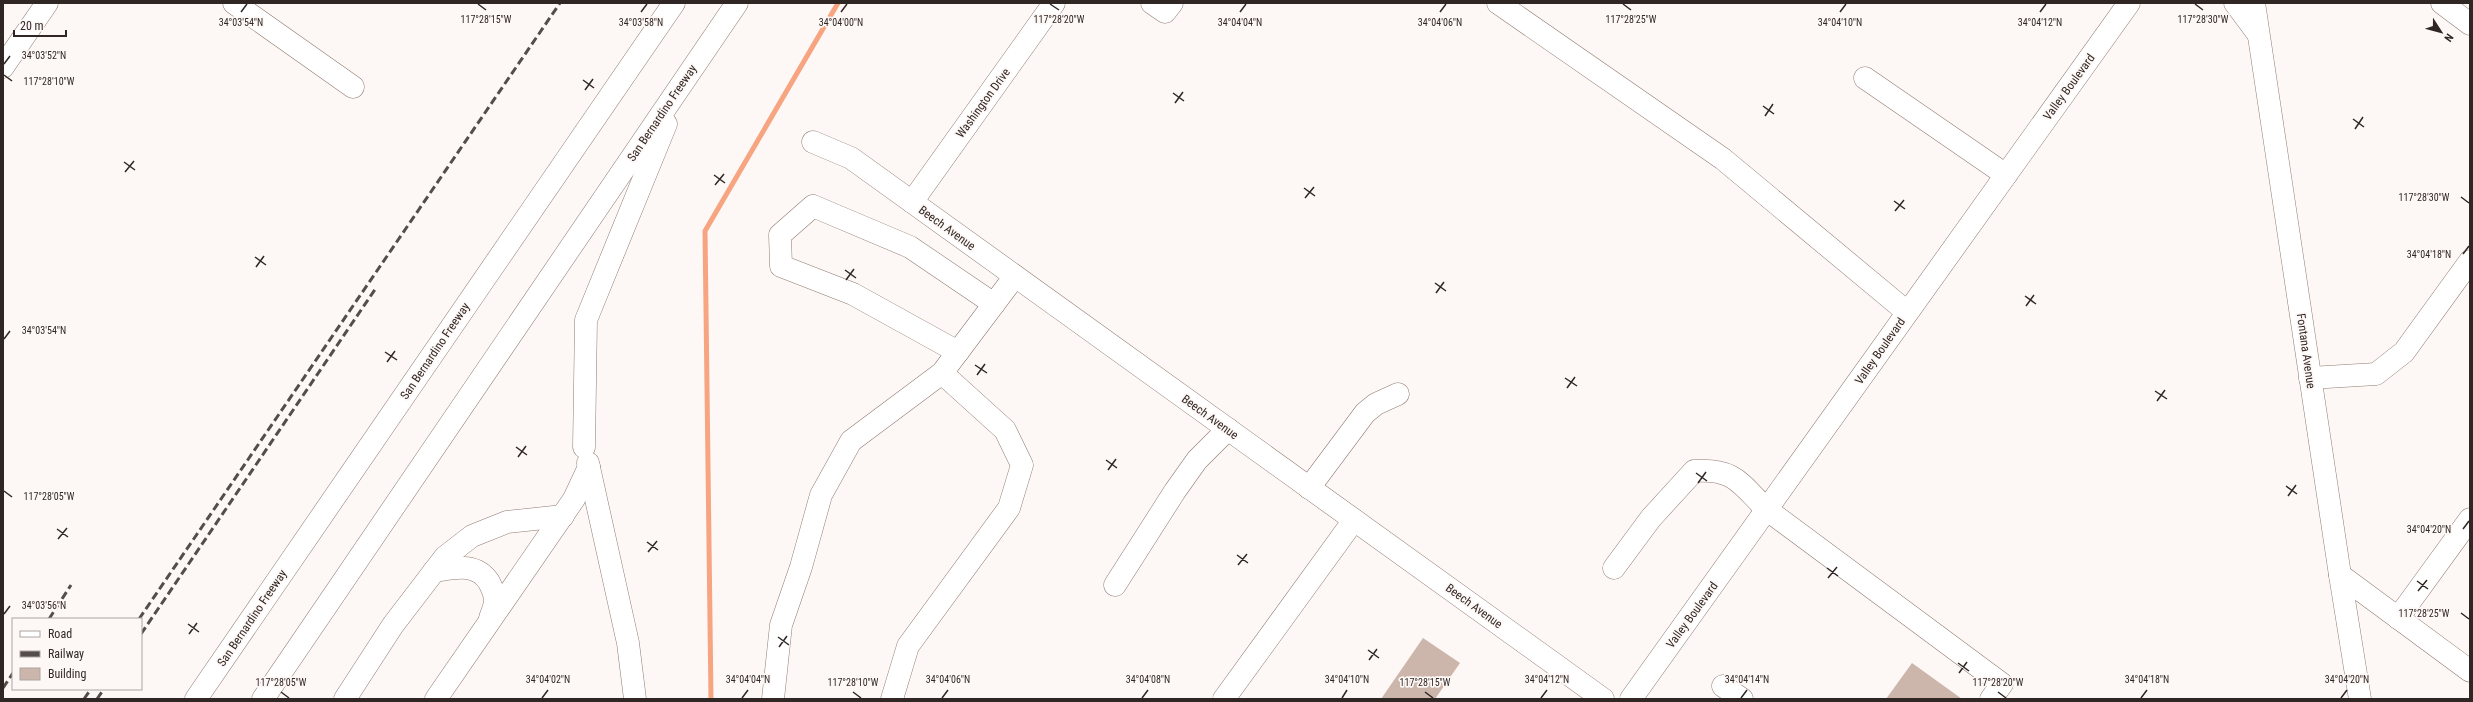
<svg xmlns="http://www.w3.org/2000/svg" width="2473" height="702" viewBox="0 0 2473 702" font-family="'Roboto Condensed',sans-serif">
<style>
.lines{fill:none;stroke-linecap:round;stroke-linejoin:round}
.stream{stroke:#f7a481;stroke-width:5}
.building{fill:#ccb5ab}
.minor-casing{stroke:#917b72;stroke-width:23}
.major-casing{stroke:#917b72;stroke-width:23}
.highway-casing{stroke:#917b72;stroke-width:23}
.minor{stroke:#fff;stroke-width:22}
.major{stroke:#fff;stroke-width:22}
.highway{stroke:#fff;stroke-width:22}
.rail{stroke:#554d4a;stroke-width:3;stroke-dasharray:8 4;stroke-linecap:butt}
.ticks{fill:none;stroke:#302724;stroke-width:1.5}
.labels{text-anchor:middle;stroke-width:3.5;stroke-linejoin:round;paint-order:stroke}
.street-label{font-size:12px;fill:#302724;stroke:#fdf8f6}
.ticks-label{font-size:10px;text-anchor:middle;fill:#302724;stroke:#fdf8f6;stroke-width:3.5;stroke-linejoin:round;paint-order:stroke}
</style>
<rect width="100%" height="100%" fill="#fdf8f6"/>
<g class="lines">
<path class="stream" d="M711,699L705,231L838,3"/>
</g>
<g class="building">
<path d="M1423,638L1460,663L1435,699H1381Z"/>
<path d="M1912,663L1962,699H1886Z"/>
</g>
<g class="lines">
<defs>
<g id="minor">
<path d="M234,3L353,87"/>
<path d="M1152,3L1165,12L1172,3"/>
<path d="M1498,3L1723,159L1907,312"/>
<path d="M2442,3L2470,24"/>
<path d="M3,67L47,3"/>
<path d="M1865,78L2006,175"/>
<path d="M813,142L851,158L1603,699"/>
<path d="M912,202L1054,3"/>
<path d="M958,352L853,294L781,266L780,235L813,206L910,247L994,304"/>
<path d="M2310,378L2376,374L2404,352L2470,261"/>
<path d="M588,463L628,643L635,699"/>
<path d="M1309,488L1365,413L1376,404L1398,394"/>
<path d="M1614,568L1651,518L1694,471C1734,468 1740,483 1766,509L2002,684L1991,699"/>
<path d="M434,571C454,568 476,562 489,582C491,586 495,594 495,600C495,605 492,613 490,618"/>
<path d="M2340,575L2470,671"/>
<path d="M1115,585L1175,491L1197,460L1228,429"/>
<path d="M2398,618L2470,519"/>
<path d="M1723,686L1742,699"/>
<path d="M345,699L393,625L445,557L472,536L507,522L563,516"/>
<path d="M436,699L574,499L589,467"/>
<path d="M773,699L781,625L801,567L821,495L851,441L942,373L1015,276"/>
<path d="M892,699L908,646L1009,508L1022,465L1005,430L942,373"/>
<path d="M1224,699L1354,520"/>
</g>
<g id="major">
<path d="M2235,3L2258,34"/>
<path d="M2254,3L2340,575L2360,699"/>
<path d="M1631,699L2129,3"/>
</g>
<g id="highway">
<path d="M584,447L586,320L666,124"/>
<path d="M196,699L674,3"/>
<path d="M263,699L737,3"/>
</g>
</defs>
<use href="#minor" class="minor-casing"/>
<use href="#major" class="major-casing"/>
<use href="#highway" class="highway-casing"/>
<use href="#minor" class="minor"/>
<use href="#major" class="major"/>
<use href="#highway" class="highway"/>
<g class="rail">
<path d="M49,619L71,585"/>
<path d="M139,619L560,3"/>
<path d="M141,634L376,288"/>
<path d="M3,688L13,673"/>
<path d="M84,699L91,689"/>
<path d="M97,699L104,689"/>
</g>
</g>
<path class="ticks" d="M478,4L486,10M1050,4L1059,10M1623,4L1631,10M2195,4L2203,10M241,12L247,4M641,12L647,4M841,12L847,4M1240,12L1246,4M1440,12L1446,4M1840,12L1846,4M2040,12L2046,4M4,64L10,56M4,75L12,81M583,80L594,88M585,90L593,79M1173,93L1184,101M1175,103L1183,92M1763,106L1774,114M1765,116L1773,104M2353,119L2364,127M2355,129L2363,117M124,162L135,170M125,172L134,161M714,175L725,183M715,185L724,174M1304,188L1315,196M2461,197L2469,203M1305,198L1314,187M1894,201L1905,209M1895,211L1904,200M2463,254L2469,246M255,257L266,265M256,267L264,256M845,270L856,278M846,280L854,269M1435,283L1446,291M1436,293L1444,282M2025,296L2036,304M2026,306L2034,295M4,339L10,331M385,352L397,360M387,362L395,351M975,365L987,373M977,375L985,364M1565,378L1577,386M1567,388L1575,377M2155,391L2167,399M2157,401L2165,390M516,447L527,455M518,457L526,446M1106,460L1117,468M1108,470L1116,459M1696,473L1707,481M1698,483L1706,472M2286,486L2297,494M4,491L12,497M2288,496L2296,485M57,529L68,537M2463,529L2469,521M58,539L67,528M647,542L658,550M648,552L657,541M1237,555L1248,563M1238,565L1247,554M1827,568L1838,576M1828,578L1837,567M2417,581L2428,589M2418,591L2427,580M2461,613L2469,619M4,614L10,606M188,624L199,632M189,634L197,623M778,637L789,645M779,647L787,636M1368,650L1379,658M1369,660L1377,649M1958,663L1969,671M1959,673L1967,662M281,692L289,698M853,692L861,698M1425,692L1433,698M1998,692L2006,698M542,698L548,690M742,698L748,690M942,698L948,690M1142,698L1148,690M1342,698L1347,690M1541,698L1547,690M1741,698L1747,690M2141,698L2147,690M2341,698L2347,690"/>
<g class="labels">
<g class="street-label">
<text transform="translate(2069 87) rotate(-54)" y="4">Valley Boulevard</text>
<text transform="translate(983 103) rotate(-54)" y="4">Washington Drive</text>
<text transform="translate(662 113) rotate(-56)" y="4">San Bernardino Freeway</text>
<text transform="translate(947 228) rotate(36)" y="4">Beech Avenue</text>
<text transform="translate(435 351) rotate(-56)" y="4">San Bernardino Freeway</text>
<text transform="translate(1880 351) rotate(-55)" y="4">Valley Boulevard</text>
<text transform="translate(2306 351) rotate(82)" y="4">Fontana Avenue</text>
<text transform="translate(1210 417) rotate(36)" y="4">Beech Avenue</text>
<text transform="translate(1474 606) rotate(36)" y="4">Beech Avenue</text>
<text transform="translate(1692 615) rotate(-54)" y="4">Valley Boulevard</text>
<text transform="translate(252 618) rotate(-56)" y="4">San Bernardino Freeway</text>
</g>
</g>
<g class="ticks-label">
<text x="2203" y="23">117°28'30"W</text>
<text x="486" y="23">117°28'15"W</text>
<text x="1059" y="23">117°28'20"W</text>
<text x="1631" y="23">117°28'25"W</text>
<text x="241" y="26">34°03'54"N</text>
<text x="641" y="26">34°03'58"N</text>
<text x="841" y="26">34°04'00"N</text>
<text x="1240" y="26">34°04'04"N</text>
<text x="1440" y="26">34°04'06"N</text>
<text x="1840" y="26">34°04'10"N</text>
<text x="2040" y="26">34°04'12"N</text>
<text x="44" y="59">34°03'52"N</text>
<text x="49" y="85">117°28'10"W</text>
<text x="2424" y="201">117°28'30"W</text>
<text x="2429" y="258">34°04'18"N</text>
<text x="44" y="334">34°03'54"N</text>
<text x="49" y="500">117°28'05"W</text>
<text x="2429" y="533">34°04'20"N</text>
<text x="44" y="609">34°03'56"N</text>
<text x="2424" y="617">117°28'25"W</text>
<text x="548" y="683">34°04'02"N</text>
<text x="748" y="683">34°04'04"N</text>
<text x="948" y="683">34°04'06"N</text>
<text x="1148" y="683">34°04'08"N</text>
<text x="1347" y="683">34°04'10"N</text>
<text x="1547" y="683">34°04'12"N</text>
<text x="1747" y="683">34°04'14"N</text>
<text x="2147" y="683">34°04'18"N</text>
<text x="2347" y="683">34°04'20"N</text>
<text x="281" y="686">117°28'05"W</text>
<text x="853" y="686">117°28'10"W</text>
<text x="1425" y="686">117°28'15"W</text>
<text x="1998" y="686">117°28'20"W</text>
</g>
<rect width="2473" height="702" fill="none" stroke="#302724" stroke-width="8"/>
<rect x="12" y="618" width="130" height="72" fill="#fdf8f6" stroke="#aba4a2"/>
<rect x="20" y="631" width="20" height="6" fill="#ffffff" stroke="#aba4a2"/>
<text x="48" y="638" font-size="12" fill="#302724">Road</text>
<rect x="20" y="651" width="20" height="6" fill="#554d4a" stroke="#aba4a2"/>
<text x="48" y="658" font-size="12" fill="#302724">Railway</text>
<rect x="20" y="668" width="20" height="12" fill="#ccb5ab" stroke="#aba4a2"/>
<text x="48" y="678" font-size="12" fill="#302724">Building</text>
<g transform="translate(2441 32) rotate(126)" stroke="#fdf8f6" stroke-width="3" paint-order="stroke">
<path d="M0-3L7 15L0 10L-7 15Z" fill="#302724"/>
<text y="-6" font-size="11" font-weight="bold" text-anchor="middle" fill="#302724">N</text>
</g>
<path d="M14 30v6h52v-6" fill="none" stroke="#302724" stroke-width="2"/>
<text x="20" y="30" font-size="12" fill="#302724" stroke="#fdf8f6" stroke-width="3" paint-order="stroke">20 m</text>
</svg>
